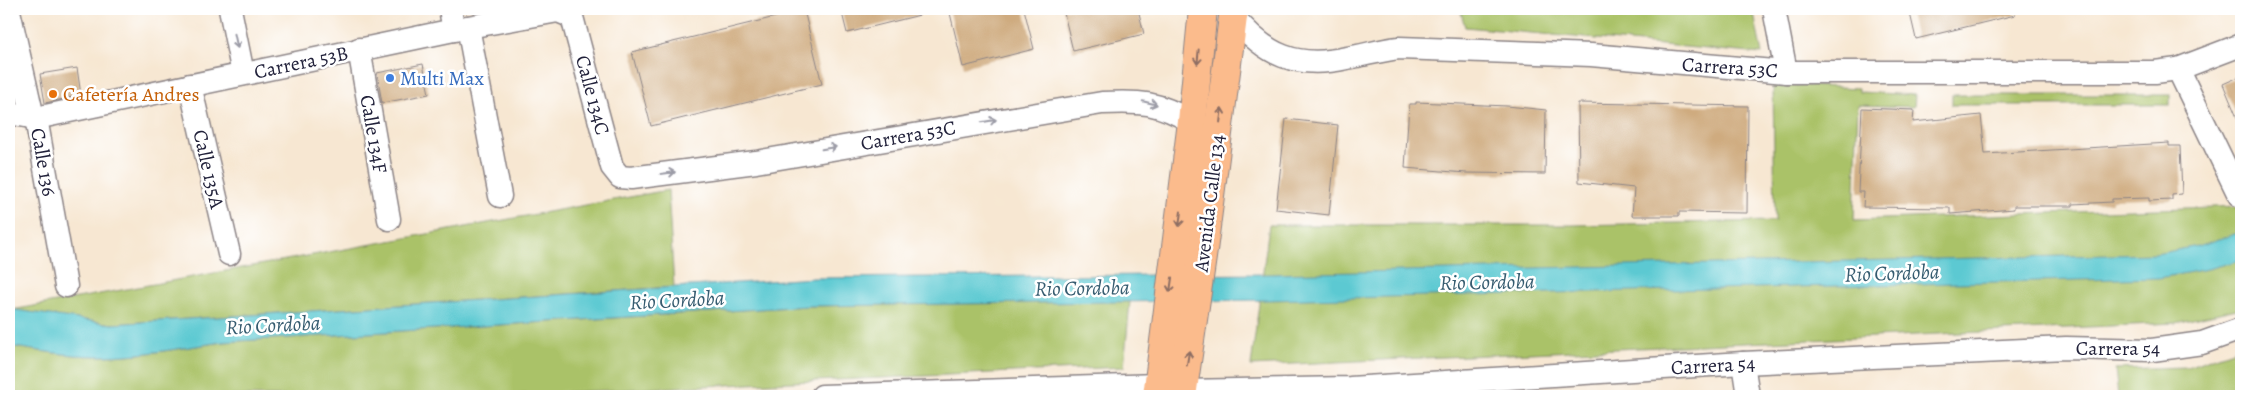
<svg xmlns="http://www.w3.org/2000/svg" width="2250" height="405" viewBox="0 0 2250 405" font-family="Alegreya,serif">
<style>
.green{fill:#aac267;stroke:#667251}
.water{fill:#5cc9d2;stroke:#3f7686}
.building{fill:#cfab7f}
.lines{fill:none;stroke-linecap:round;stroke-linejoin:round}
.minor-casing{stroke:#8c8486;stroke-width:25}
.major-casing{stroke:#8c8486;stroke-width:30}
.minor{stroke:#fff;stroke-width:22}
.major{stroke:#fbbb8c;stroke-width:28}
.oneway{stroke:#9c9ca7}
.oneway2{stroke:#8e6e64}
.shop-dot{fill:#3f7fe0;stroke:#fff;stroke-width:2}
.food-dot{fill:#e8710a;stroke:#fff;stroke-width:2}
.labels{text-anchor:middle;stroke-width:5;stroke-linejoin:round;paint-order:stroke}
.street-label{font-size:20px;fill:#22223b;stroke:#fff}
.shop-label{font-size:20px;fill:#366cbe;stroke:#fff;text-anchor:start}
.food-label{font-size:20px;fill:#c56008;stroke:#fff;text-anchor:start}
.water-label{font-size:21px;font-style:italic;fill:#365c70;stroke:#fff}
</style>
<rect width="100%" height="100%" fill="#fff"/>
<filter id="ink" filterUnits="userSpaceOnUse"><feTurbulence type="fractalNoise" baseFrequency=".02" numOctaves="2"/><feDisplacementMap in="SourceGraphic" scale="10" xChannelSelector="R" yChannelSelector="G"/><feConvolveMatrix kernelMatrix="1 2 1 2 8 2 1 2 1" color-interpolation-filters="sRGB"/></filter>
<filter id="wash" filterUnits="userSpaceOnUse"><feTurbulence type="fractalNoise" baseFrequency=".0096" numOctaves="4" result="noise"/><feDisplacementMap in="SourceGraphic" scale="20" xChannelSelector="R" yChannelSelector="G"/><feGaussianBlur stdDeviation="1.12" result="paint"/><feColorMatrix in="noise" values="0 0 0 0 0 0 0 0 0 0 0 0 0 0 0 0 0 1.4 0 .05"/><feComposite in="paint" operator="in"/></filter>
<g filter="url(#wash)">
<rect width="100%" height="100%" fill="#f7e7d2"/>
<g class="green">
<path d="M1460,9H1753L1762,54L1465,27Z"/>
<path d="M1773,84L1859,88V92L1915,95L1914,107L1858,105L1854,220L2241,206V308L2175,323L1251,366L1269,225H1573L1775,221Z"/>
<rect x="1952" y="95" width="218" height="10"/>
<path d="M668,190L674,287L112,324L12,310Z"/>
<path d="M1130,301L1124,367L482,396H9V346C39,351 69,356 100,356C141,356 182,348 222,342L808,306Z"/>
<path d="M2241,348V396H2118L2115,369L2187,367Z"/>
<path d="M1731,391V396H1646Z"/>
</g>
<path class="water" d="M2241,232V260L2208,269L2159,278L1267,300L808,306L222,342C182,348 141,356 100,356C69,356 39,351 9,346V309L112,324L813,278L1270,274L2156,254L2198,246Z"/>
<g id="blocks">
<g class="building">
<path d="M841,9H919L920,15L847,33Z"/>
<path d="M949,9H1024L1034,49L963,67Z"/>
<path d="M1063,9H1138L1144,34L1073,51Z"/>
<path d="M1909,9H2015V15L1916,39Z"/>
<path d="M804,10L822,84L651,126L632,52Z"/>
<path d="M423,64L429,94L382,103L377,73Z"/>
<path d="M77,68L81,95L45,103L40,74Z"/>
<path d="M2241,76V127L2223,84Z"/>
<path d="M1416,102L1507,106L1546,110L1545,174L1466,173L1405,168L1409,104H1416Z"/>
<path d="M1578,103L1748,106L1747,213L1679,212V216H1632L1634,188L1579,182Z"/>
<path d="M1862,108L1914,110L1913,122L1981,115L1985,154L2169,143V146H2180L2182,194L2172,195V200L2149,201V198L2112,199V202L2073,204V206H2014V209L1950,214V208L1863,207L1864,192H1858Z"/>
<path d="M1286,119L1338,125L1329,215L1276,209Z"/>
</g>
</g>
</g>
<g filter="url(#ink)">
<use href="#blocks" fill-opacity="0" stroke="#8c8486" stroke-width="1"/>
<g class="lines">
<defs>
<g id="minor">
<path d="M230,9L243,74"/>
<path d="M450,9L454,30"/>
<path d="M1774,9L1786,72"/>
<path d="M9,11L32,113L36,118L66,286"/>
<path d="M1233,16C1266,56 1296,69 1347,58C1365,55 1381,50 1399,48L1591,55L1786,72H2155L2178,69L2241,45"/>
<path d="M468,27L500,196"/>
<path d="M359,49L389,219"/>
<path d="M2178,69L2239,195"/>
<path d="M190,85L229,254"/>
<path d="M9,113L36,118L468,27L558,11L572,17L612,167L620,177L631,178L756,162L1102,103C1141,101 1158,102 1192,122"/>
<path d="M1743,363L1748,396"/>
<path d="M1183,391L1350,388L1743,363L2066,348L2152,350L2202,343L2241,329"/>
<path d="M822,396L1158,385"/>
</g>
<g id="major">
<path d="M1157,396L1192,122L1203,9"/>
<path d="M1182,396L1203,250L1234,9"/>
</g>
</defs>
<use href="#minor" class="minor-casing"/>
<use href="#major" class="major-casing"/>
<use href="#minor" class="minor"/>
<use href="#major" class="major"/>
</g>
<defs><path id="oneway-shaft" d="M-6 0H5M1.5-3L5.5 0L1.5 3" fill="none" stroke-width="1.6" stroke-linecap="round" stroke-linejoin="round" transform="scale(1.25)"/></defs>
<g class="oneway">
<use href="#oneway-shaft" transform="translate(236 41) rotate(78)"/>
<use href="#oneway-shaft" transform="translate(1150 103) rotate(14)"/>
<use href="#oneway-shaft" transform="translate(989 121) rotate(-9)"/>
<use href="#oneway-shaft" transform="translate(829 148) rotate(-10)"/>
<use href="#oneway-shaft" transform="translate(668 173) rotate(-7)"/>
</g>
<g class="oneway2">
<use href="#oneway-shaft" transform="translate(1198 57) rotate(95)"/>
<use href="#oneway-shaft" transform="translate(1221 115) rotate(-83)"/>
<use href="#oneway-shaft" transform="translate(1180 219) rotate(97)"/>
<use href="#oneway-shaft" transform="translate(1171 285) rotate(98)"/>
<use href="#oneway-shaft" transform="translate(1188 358) rotate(-81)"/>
</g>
</g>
<circle class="shop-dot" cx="390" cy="78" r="5"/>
<circle class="food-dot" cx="53" cy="94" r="5"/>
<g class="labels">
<g class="street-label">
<text transform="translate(301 62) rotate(-12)" y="7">Carrera 53B</text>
<text transform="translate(1730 67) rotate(4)" y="7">Carrera 53C</text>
<text transform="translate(593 95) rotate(75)" y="7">Calle 134C</text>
<text transform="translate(374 134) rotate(80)" y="7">Calle 134F</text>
<text transform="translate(908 135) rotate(-10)" y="7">Carrera 53C</text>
<text transform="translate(44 162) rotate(80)" y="7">Calle 136</text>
<text transform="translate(209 169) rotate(77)" y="7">Calle 135A</text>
<text transform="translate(1209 203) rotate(-83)" y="7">Avenida Calle 134</text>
<text x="2118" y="355">Carrera 54</text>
<text transform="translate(1713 365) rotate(-3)" y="7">Carrera 54</text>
</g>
<g class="shop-label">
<text x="400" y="85">Multi Max</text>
</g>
<g class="food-label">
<text x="63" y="101">Cafetería Andres</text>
</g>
<g class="water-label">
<text transform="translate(1892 273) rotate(-2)" y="7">Rio Cordoba</text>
<text transform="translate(1487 282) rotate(-1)" y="7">Rio Cordoba</text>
<text transform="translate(1082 288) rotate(-1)" y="7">Rio Cordoba</text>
<text transform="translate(677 300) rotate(-3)" y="7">Rio Cordoba</text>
<text transform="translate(273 325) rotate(-3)" y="7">Rio Cordoba</text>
</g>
</g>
<rect width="2250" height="405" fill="none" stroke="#fff" stroke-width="30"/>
</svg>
